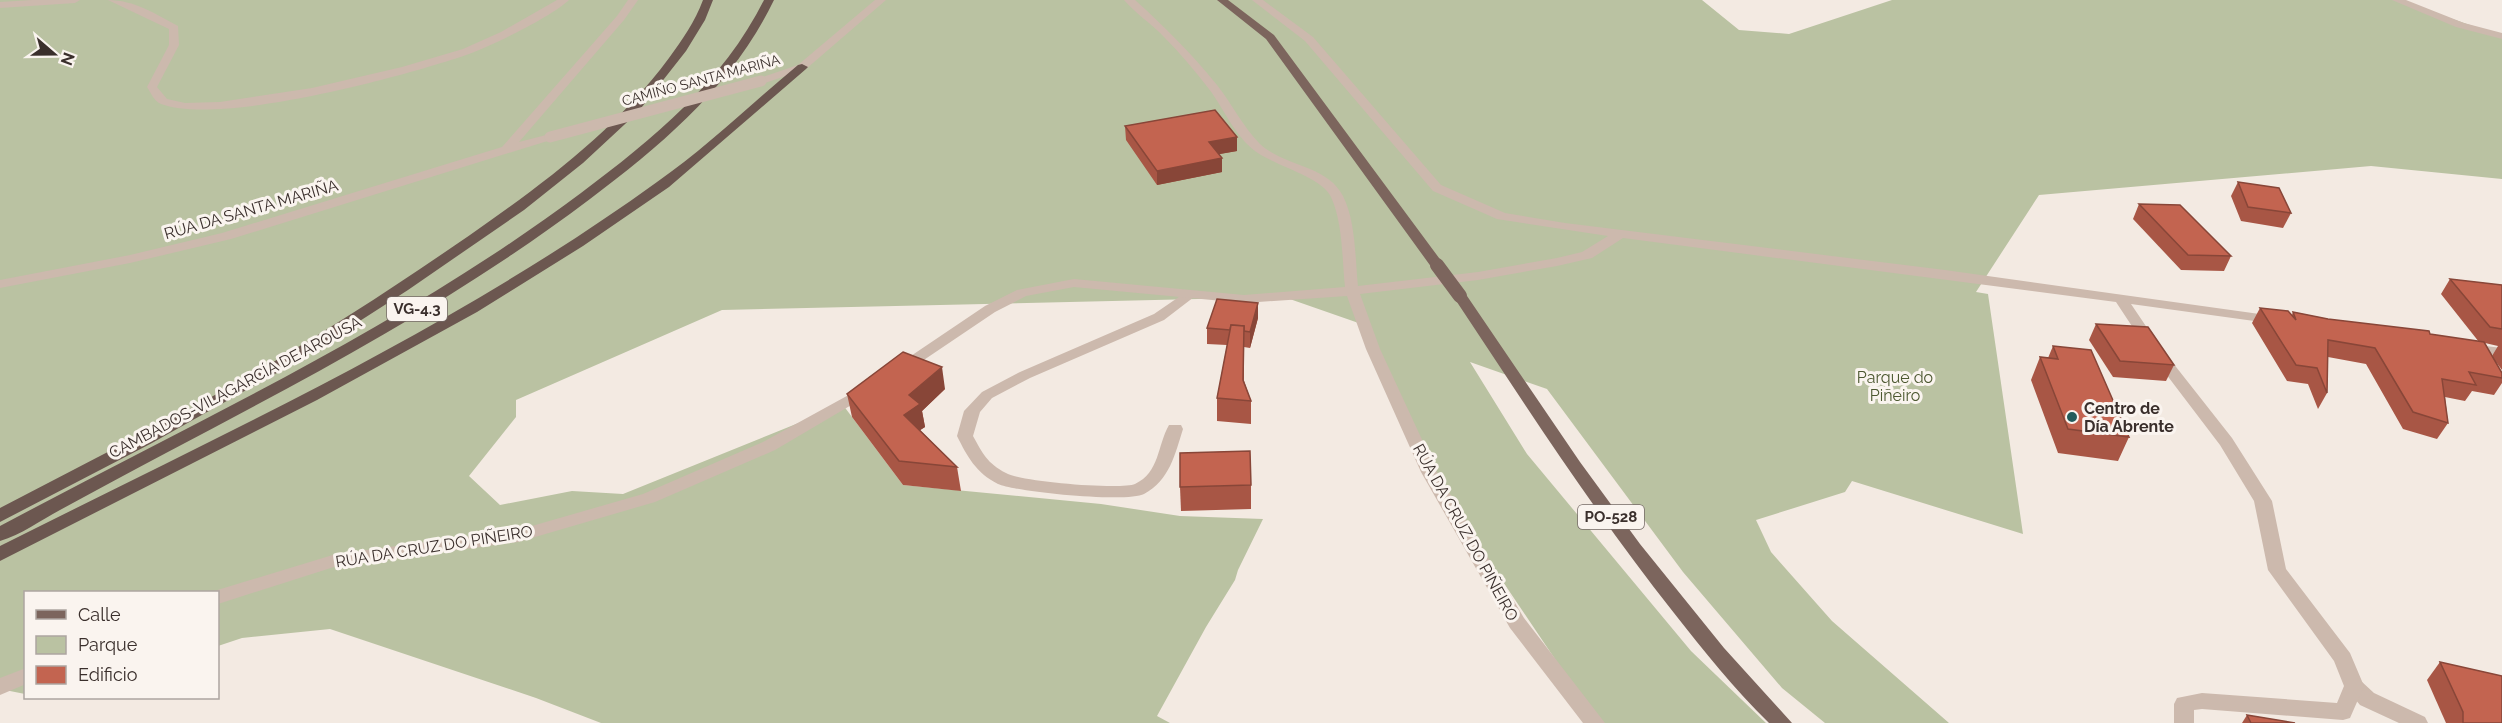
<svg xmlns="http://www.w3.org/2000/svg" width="2502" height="723" viewBox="0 0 2502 723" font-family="Raleway,sans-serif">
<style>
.green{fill:#bac2a2}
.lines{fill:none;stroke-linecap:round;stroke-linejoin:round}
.service{fill:#ccb9ad;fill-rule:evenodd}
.minor{fill:#ccb9ad;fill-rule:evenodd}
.primary{fill:#7c655d;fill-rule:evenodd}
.trunk{fill:#6c5750;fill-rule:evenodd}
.minor-bridge{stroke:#ccb9ad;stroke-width:11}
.primary-bridge{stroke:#7c655d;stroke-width:14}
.wall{fill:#a85645;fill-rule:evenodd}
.shaded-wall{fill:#884638}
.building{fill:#c36450;stroke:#884638;stroke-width:1.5}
.poi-dot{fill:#225b5b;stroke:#faf4ef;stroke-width:2}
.labels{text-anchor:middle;stroke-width:6;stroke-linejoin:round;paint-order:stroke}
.far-street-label{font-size:14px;fill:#3a2f2c;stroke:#faf4ef}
.shield{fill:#faf4ef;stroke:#746a66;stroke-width:1.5}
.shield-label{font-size:15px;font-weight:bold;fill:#3a2f2c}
.street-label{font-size:16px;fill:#3a2f2c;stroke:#faf4ef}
.park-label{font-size:16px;fill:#4c5830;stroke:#faf4ef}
.poi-label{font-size:16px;font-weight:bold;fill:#3a2f2c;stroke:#faf4ef;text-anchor:start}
</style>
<rect width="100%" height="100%" fill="#f3eae2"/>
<path class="green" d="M0,0H1702L1739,30L1789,34L1892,0H2397L2502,36V179L2371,166L2039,195L1976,292L1988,294L2023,534L1852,481L1845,492L1756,520L1771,552L1832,621L1949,723H1825L1782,688L1683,572L1547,389L1470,362L1527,454L1691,651L1766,723H1598L1429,472L1370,327L1284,297L722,310L516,400V417L469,476L500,505L572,491L623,494L843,405L903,485L1101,504L1180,516L1263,519L1238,570L1235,580L1206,627L1157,716L1170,723H601L536,698L330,629L242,638L218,646V592H26L25,694L0,689Z"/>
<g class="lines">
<g class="service">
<path d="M1189,290L1196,294L1194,297L1164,320L1030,378L992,398L980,412L973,436C983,454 987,463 1006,473C1020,482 1121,490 1135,484C1160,472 1157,446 1169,425H1181L1183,429C1175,454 1170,480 1144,494C1127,503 1016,492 998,484C976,473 967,456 957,436L964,411L982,392L1020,372L1154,314Z"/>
<path d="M2354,678L2361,681L2374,693L2425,717L2428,723H2399L2360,705L2344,686L2347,681Z"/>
</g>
<g class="minor">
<path d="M32,0H80L75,3L0,8V2Z"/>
<path d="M108,0C134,0 156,14 178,26L179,45L157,87L167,99L185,103L220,102L312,88L402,67L463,49L501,32L557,0H569C551,17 493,45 469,54C406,76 221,126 161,104C154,101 151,93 147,87L169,45V29Z"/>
<path d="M628,0H638L624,20L519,142L550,134L554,135V139L231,239L130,263L0,288V280L130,255L222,233L502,147L617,16Z"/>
<path d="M875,0H886L806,69L765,83H757V79L798,65Z"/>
<path d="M1124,0H1135C1164,26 1192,54 1217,85C1232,104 1243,127 1260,144C1285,167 1327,165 1343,196C1356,222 1355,258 1358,286L1478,272L1557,258L1582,252L1608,236L1497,219L1433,191L1305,41L1252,0H1263L1313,37L1441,185L1505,213L1565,223L1945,270L2281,317L2283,320L2276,324L2131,304L2158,344L2232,438L2272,501L2286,569L2350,653L2364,686L2350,718L2343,720L2202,709L2194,710V723H2174V704L2177,698L2202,693L2337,703L2344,686L2334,661L2268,570L2254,501L2220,445L2147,349L2116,302L1623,238L1592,258L1557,266L1478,280L1360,294L1380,349L1437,472L1524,618L1605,723H1583L1510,628L1421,472L1366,349L1347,296L1244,303L1074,287L1026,296L995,312L906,372H896L893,369L896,366L985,306L1017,290L1074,279L1244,295L1345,287C1342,259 1343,223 1331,197C1322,177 1275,166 1255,151C1235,136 1224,109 1209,89C1195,71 1180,53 1164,37C1152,24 1136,14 1124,0Z"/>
<path d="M2392,0H2406L2464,23L2502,33V39L2456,27Z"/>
<path d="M2469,344L2502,348V356L2464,351L2462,348L2464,345Z"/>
<path d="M865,386L873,391L870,394L775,450L655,502L518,542L337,566L218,604V592H211L336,554L518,530L643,494L763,442Z"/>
<path d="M26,668V684L0,695V678Z"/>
</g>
<g class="primary">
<path d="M1217,0H1228L1274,35L1442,262L1444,265L1442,268H1432L1266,39Z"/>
<path d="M1460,292L1465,293L1580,462L1640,544L1724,648L1792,723H1769C1734,689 1704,651 1674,613C1594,512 1524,403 1453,296Z"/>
</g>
<g class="trunk">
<path d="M703,0H713L705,20L686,51L638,112L583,163L524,210L408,290L296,362L152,443L0,522V508C86,463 172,420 256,372C329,330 400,283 470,235C543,184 615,131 669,58C682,40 695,22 703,0Z"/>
<path d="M764,0H774C733,85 664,143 590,199C458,299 312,376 166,453C130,472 95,491 60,510C41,520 21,535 0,541V526C197,421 402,327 581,193C653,139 723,82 764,0Z"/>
<path d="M802,64L808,67L806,69L669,187L583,246L477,312L317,400L0,561V546C223,434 454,329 657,182C706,148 752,103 798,65Z"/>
</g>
<path class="minor-bridge" d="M550,137L761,81"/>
<path class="primary-bridge" d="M1437,265L1460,296"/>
</g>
<g class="wall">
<path d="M1125,126L1237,151L1219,154L1222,172L1157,185L1126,140Z"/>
<path d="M2238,182L2291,213L2283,228L2241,221L2231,196Z"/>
<path d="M2139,204L2231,256L2224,271L2181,270L2133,219Z"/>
<path d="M2450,279L2502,285V370L2496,362L2502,373V383L2494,395L2472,391L2465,401L2445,397L2448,423L2437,439L2403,429L2366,364L2328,357L2327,393L2318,409L2308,384L2287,381L2252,323L2260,308L2292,315L2293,312L2328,319L2430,334L2479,342L2441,294ZM2485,343L2498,346L2492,356Z"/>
<path d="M1258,318L1250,348L1244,347V381L1251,401V424L1217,421V398L1227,345L1207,344V328Z"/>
<path d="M2096,324L2174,365L2166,381L2113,377L2089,340Z"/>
<path d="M2053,346L2129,437L2118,461L2058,453L2031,380L2040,357L2048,358Z"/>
<path d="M945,389L922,411L925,427L920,430L957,467L961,491L903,485L852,417L847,394Z"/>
<path d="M1251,485V509L1181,511L1180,487Z"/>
<path d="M2440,662L2502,723H2446L2427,680Z"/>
<path d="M2247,715L2295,723H2242Z"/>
</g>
<g class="shaded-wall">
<path d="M1237,137V151L1209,156V142Z"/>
<path d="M1222,158V172L1157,185V171Z"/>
<path d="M1258,303V318L1250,348V332Z"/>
<path d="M942,367L945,389L922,411L925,427L908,438L904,415L909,395Z"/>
</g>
<g class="building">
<path d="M1215,110L1237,137L1209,142L1222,158L1157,171L1125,126Z"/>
<path d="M2238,182L2279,188L2291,213L2248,207Z"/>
<path d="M2139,204L2180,205L2231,256L2188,255Z"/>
<path d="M2450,279L2502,285V329L2490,327Z"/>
<path d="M1217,299L1258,303L1250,332L1244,331V326L1231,325L1230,330L1207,328Z"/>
<path d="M2260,308L2288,311L2296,320L2293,312L2328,319L2429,331L2430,334L2484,342L2502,373V378L2469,372L2476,385L2442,379L2448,423L2413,412L2375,348L2328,340L2327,393L2317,368L2296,365Z"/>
<path d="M2096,324L2148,327L2174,365L2120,361Z"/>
<path d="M1231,325L1244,326L1243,380L1251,401L1217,398Z"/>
<path d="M2053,346L2091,350L2129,437L2068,429L2040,357L2058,359Z"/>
<path d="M903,352L942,367L909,395L920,404L904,415L957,467L899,461L847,394Z"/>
<path d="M1250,451L1251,485L1180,487V453Z"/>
<path d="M2440,662L2502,676V723H2463V712Z"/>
<path d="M2247,715L2295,723H2251Z"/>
</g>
<circle class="poi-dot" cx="2072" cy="417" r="6"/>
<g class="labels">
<g class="far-street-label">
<text transform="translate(701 80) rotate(-15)" y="5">CAMIÑO SANTA MARIÑA</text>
</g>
<g class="shield">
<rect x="387" y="297" width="60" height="24" rx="4.5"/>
<rect x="1578" y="505" width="66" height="24" rx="4.5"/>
</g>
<g class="shield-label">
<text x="417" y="314">VG-4.3</text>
<text x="1611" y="522">PO-528</text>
</g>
<g class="street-label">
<text transform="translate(251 209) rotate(-16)" y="6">RÚA DA SANTA MARIÑA</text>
<text transform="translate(235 387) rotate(-28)" y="6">CAMBADOS-VILAGARCÍA DE AROUSA</text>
<text transform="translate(1466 532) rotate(61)" y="6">RÚA DA CRUZ DO PIÑEIRO</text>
<text transform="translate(434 546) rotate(-9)" y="6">RÚA DA CRUZ DO PIÑEIRO</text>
</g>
<g class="park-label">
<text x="1895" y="383">Parque do<tspan x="1895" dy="18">Piñeiro</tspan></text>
</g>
<g class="poi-label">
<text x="2084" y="414">Centro de<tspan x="2084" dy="18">Día Abrente</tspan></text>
</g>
</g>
<rect x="24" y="591" width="195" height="108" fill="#faf4ef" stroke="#ada5a1" stroke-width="1.5"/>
<rect x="36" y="610" width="30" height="9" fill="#7c655d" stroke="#ada5a1" stroke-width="1.5"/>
<text x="78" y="621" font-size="18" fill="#3a2f2c">Calle</text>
<rect x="36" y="636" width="30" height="18" fill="#bac2a2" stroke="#ada5a1" stroke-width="1.5"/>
<text x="78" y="651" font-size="18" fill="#3a2f2c">Parque</text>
<rect x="36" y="666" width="30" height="18" fill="#c36450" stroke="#ada5a1" stroke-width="1.5"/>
<text x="78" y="681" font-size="18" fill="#3a2f2c">Edificio</text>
<g transform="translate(54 54) rotate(110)" stroke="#faf4ef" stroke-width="4.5" paint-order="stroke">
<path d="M0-4.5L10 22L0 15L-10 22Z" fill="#3a2f2c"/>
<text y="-9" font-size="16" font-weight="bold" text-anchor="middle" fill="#3a2f2c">N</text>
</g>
</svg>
